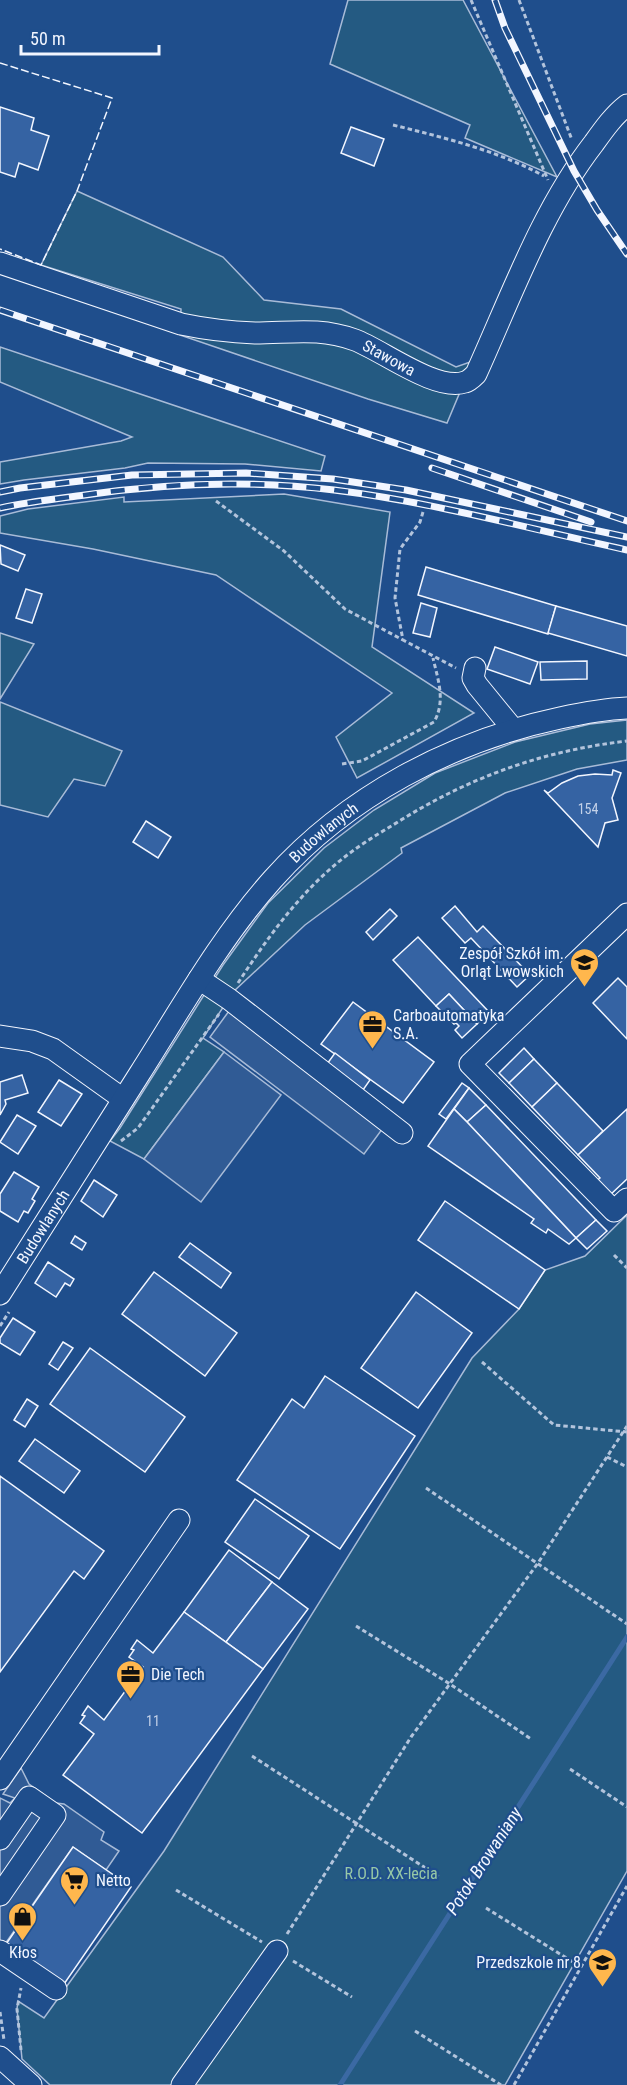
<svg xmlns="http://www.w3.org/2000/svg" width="627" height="2085" viewBox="0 0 627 2085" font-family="'Roboto Condensed',sans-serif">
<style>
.green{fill:#245a82;stroke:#a8bbd7;stroke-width:1.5}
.parking{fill:#305b95;stroke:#a8bbd7;stroke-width:1.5}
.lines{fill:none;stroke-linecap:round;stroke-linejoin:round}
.stream{stroke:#3b69a3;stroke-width:5}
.building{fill:#3563a3;stroke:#f2f6ff;stroke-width:1.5}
.minor-casing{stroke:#f2f6ff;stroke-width:23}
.path{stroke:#b3c4dc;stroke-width:3;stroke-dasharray:4.5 3;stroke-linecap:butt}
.minor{stroke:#1f4e8c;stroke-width:21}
.rail-casing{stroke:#f2f6ff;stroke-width:7}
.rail{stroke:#1f4e8c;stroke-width:4.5;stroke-dasharray:14;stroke-linecap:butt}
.fence{stroke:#f2f6ff;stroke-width:1.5;stroke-dasharray:8 3;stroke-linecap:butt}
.labels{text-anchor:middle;stroke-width:4.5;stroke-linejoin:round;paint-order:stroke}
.number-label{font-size:14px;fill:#c3d1e8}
.street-label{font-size:16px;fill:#f2f6ff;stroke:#1f4e8c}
.poi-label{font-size:16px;fill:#f2f6ff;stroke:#1f4e8c;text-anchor:start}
.park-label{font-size:16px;fill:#97c8a6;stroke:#1f4e8c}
.water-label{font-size:18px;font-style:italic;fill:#f2f6ff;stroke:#1f4e8c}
</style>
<rect width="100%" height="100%" fill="#1f4e8c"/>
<g class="green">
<path d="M348,0H463L557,177L465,138L470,125L330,64Z"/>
<path d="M77,191L223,257L264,300L341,309L456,367L473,361L447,423L368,399L180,335L181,309L41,265Z"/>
<path d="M0,347L325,456L321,471L245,464L148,463L125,468L24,480L0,484V462L121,441L132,437L0,382Z"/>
<path d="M284,494L390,512L372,647L474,713L357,778L336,737L392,693L216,575L93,549L0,533V516L28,509L124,497V502Z"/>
<path d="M0,633L34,644L0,699Z"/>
<path d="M0,702L122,751L105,786L74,779L48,817L0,805Z"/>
<path d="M627,720V760L577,769L505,793L401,848L402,853L305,925L233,992L203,1038L224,1052L144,1159L110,1141L120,1128L223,965L268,903L324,848L374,810L435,773L515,742L590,724Z"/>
<path d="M627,1215V1871L505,2085H50L22,2059L17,2009L18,2001L44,2018L164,1851L472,1358L519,1309L545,1270L585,1256Z"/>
</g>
<g class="parking">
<path d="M229,1011L383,1128L364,1154L210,1037Z"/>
<path d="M224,1052L281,1095L201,1202L144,1159Z"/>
<path d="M21,1768L29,1784L56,1803L64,1804L104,1832L101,1840L119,1851L106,1870L73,1847L0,1951V1798L10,1803L15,1798L3,1794Z"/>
</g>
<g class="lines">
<path class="stream" d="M340,2085L627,1637"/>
</g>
<g class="building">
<path d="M0,107L34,118L31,130L49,136L38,170L19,163L15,177L0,172Z"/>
<path d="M351,127L384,139L374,166L341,153Z"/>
<path d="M0,545L25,555L18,571L1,564Z"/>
<path d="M426,567L556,606L548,634L418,595Z"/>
<path d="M26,589L42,594L32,623L16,618Z"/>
<path d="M421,603L437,608L430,637L413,633Z"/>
<path d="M556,606L627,626V656L548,633Z"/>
<path d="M495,647L538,662L530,684L487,669Z"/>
<path d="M587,661V679L541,680L540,662Z"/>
<path d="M613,770L621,773L612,798L618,820L605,823L598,847L544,790L548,793L562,783L578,776L595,774L612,775Z"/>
<path d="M146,821L171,837L158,858L133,842Z"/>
<path d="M455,906L477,932L483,926L530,975L517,987L471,938L465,943L442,918Z"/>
<path d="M390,909L397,916L373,940L366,932Z"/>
<path d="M418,937L489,1012L477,1024L449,994L436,1006L393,960Z"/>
<path d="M618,978L627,987V1039L593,1003Z"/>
<path d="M449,994L477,1024L462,1038L455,1030L459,1026L456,1023L454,1024L436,1006Z"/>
<path d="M353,1002L434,1062L403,1103L321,1044Z"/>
<path d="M524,1048L534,1059L509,1083L499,1073Z"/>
<path d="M335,1053L370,1080L363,1090L327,1064Z"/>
<path d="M534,1059L557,1083L532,1107L509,1083Z"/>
<path d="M22,1075L28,1093L5,1100L6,1104L0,1115V1082Z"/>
<path d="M59,1080L82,1094L61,1126L38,1112Z"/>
<path d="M462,1083L469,1088L446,1119L439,1114Z"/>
<path d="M557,1083L603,1131L578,1155L532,1107Z"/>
<path d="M469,1088L486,1105L467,1122L454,1109Z"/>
<path d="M486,1105L596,1220L576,1238L467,1122Z"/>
<path d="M454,1109L467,1122L576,1238L569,1244L548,1229L546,1233L531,1223L534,1219L428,1146Z"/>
<path d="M627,1109V1179L609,1196L595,1182L600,1178L578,1155Z"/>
<path d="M17,1115L36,1126L18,1154L0,1142Z"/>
<path d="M14,1172L39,1187L32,1199L35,1201L28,1213L24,1211L18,1222L0,1211V1194Z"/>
<path d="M94,1180L117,1195L103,1217L81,1201Z"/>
<path d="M445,1201L545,1270L519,1309L418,1240Z"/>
<path d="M596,1220L607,1231L587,1249L576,1238Z"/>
<path d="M75,1236L86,1243L82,1250L71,1243Z"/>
<path d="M190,1243L231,1273L221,1288L179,1257Z"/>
<path d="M48,1262L74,1279L70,1286L65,1283L56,1297L35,1283Z"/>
<path d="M154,1272L237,1333L205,1376L122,1314Z"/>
<path d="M416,1292L472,1333L418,1408L361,1368Z"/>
<path d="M13,1318L35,1332L20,1355L0,1343V1338Z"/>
<path d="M63,1342L73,1348L58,1370L49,1364Z"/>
<path d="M90,1348L185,1417L145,1472L50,1404Z"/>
<path d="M325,1376L415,1436L340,1549L237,1480L292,1399L304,1408Z"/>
<path d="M27,1399L38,1406L25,1427L14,1420Z"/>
<path d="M35,1439L80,1471L64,1493L19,1461Z"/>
<path d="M0,1476L104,1551L84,1579L74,1571L0,1672Z"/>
<path d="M255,1499L309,1536L279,1579L225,1542Z"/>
<path d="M229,1550L272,1582L226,1642L184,1612Z"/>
<path d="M272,1582L308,1609L263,1669L226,1642Z"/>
<path d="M184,1612L263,1669L142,1833L63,1775L94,1734L80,1723L85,1716L82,1715L88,1706L104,1720L143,1667L129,1657L134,1650L131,1649L137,1640L153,1653Z"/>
<path d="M73,1847L131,1887L62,1987L4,1947Z"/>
</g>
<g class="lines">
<defs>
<g id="minor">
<path id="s1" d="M0,263L181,324C205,329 230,332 255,333C291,333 319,327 355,340C382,350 436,392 465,382C469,381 473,377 476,374C511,297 542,210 594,143C604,129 614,115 627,105"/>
<path d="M475,668L473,678L477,685L513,729"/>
<path d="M627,914L470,1064L614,1211L627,1199"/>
<path d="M199,979L229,999L402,1133"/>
<path d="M0,1036L32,1041L53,1049L123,1099"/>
<path id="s2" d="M0,1294C47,1220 93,1146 140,1073C182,1007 221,937 273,879C347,796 452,741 560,718C583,713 604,709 627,708"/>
<path d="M0,1779L179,1520"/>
<path d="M0,1839L29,1797L55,1815L0,1895"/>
<path d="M0,1951L56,1989"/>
<path d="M0,2057L31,2085"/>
<path d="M182,2085L277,1951"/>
</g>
</defs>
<use href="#minor" class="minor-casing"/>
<g class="path">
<path d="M471,0L548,180"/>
<path d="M519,0L572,140"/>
<path d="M393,125C445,138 496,150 544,176"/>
<path d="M216,501L284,551L345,609L403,640"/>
<path d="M423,512L420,522L400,549L395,598L403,640L456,668"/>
<path d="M342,764L362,761L434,722C446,701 438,680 433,658"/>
<path d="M238,983C264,943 293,902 329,870C349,852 371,838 393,825C467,778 541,751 627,741"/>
<path d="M121,1141L138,1128L219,1014"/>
<path d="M614,1255L627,1268"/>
<path d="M0,1326L9,1312"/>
<path d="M482,1362L554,1425L627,1432"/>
<path d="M607,1457L627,1467"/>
<path d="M426,1488L627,1624"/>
<path d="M356,1626L450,1684L531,1739"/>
<path d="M252,1756L441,1878"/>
<path d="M570,1769L627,1807"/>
<path d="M176,1890L262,1942"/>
<path d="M486,1908L581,1967"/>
<path d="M287,1934L411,1737L538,1563L627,1426"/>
<path d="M293,1961L352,1997"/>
<path d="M0,2012L4,2040"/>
<path d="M415,2031L501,2085"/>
<path d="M21,2050L17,2009L21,1988"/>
<path d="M514,2085L627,1886"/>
</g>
<use href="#minor" class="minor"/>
<defs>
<g id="rail">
<path d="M495,0L505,28L574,171L597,210L627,254"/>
<path d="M0,310L627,521"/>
<path d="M432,468L591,522"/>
<path d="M0,492L20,488L132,475L246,473L333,479L406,490L627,537"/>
<path d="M0,508C28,502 56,499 85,495C167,483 251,480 334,490C433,502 530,529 627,550"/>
</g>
</defs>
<use href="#rail" class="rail-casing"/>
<use href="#rail" class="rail"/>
<path class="fence" d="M0,63L112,98L77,191L41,265L0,249"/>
</g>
<defs>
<symbol id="school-pin" viewBox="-11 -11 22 30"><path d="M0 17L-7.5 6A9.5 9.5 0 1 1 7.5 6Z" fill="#ffb74d" stroke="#1f4e8c"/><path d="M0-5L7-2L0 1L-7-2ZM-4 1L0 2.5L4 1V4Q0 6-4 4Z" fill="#111"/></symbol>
<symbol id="office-pin" viewBox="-11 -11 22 30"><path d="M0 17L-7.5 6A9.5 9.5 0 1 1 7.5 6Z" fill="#ffb74d" stroke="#1f4e8c"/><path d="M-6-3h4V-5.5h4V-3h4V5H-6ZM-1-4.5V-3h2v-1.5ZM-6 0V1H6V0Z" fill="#111"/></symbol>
<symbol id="supermarket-pin" viewBox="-11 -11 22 30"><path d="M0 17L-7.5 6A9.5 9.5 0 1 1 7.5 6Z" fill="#ffb74d" stroke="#1f4e8c"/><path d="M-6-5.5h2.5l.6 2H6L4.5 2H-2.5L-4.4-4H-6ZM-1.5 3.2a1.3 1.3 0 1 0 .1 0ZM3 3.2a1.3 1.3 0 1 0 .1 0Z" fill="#111"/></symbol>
<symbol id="shop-pin" viewBox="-11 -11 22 30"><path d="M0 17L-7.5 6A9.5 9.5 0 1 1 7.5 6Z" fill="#ffb74d" stroke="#1f4e8c"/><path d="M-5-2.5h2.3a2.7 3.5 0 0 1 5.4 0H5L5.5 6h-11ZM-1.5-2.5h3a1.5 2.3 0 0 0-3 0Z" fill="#111"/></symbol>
</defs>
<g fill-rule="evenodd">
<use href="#school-pin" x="568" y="946" width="33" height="45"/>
<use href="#office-pin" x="356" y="1008" width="33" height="45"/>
<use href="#office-pin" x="114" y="1658" width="33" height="45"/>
<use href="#supermarket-pin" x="58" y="1864" width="33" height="45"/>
<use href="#shop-pin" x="6" y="1900" width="33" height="45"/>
<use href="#school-pin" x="586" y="1946" width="33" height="45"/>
</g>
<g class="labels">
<g class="number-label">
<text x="588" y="814">154</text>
<text x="153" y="1726">11</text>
</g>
<g class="street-label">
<text dy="6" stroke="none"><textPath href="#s1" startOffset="405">Stawowa</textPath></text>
<text dy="6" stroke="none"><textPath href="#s2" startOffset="566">Budowlanych</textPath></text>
<text dy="6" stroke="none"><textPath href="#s2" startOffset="80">Budowlanych</textPath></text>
</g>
<g class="poi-label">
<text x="564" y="959" text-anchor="end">Zespół Szkół im.<tspan x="564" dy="18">Orląt Lwowskich</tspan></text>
<text x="393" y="1021">Carboautomatyka<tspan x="393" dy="18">S.A.</tspan></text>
<text x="151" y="1680">Die Tech</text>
<text x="96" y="1886">Netto</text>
<text x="23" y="1958" text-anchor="middle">Kłos</text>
<text x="581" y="1968" text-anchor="end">Przedszkole nr 8</text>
</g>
<g class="park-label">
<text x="391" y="1879">R.O.D. XX-lecia</text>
</g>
<g class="water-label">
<text transform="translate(484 1861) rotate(-57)" y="6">Potok Browaniany</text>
</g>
</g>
<path d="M21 45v9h138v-9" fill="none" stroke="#f2f6ff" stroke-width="3"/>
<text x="30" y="45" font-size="18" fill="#f2f6ff" stroke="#1f4e8c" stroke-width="4.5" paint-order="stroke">50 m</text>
</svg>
